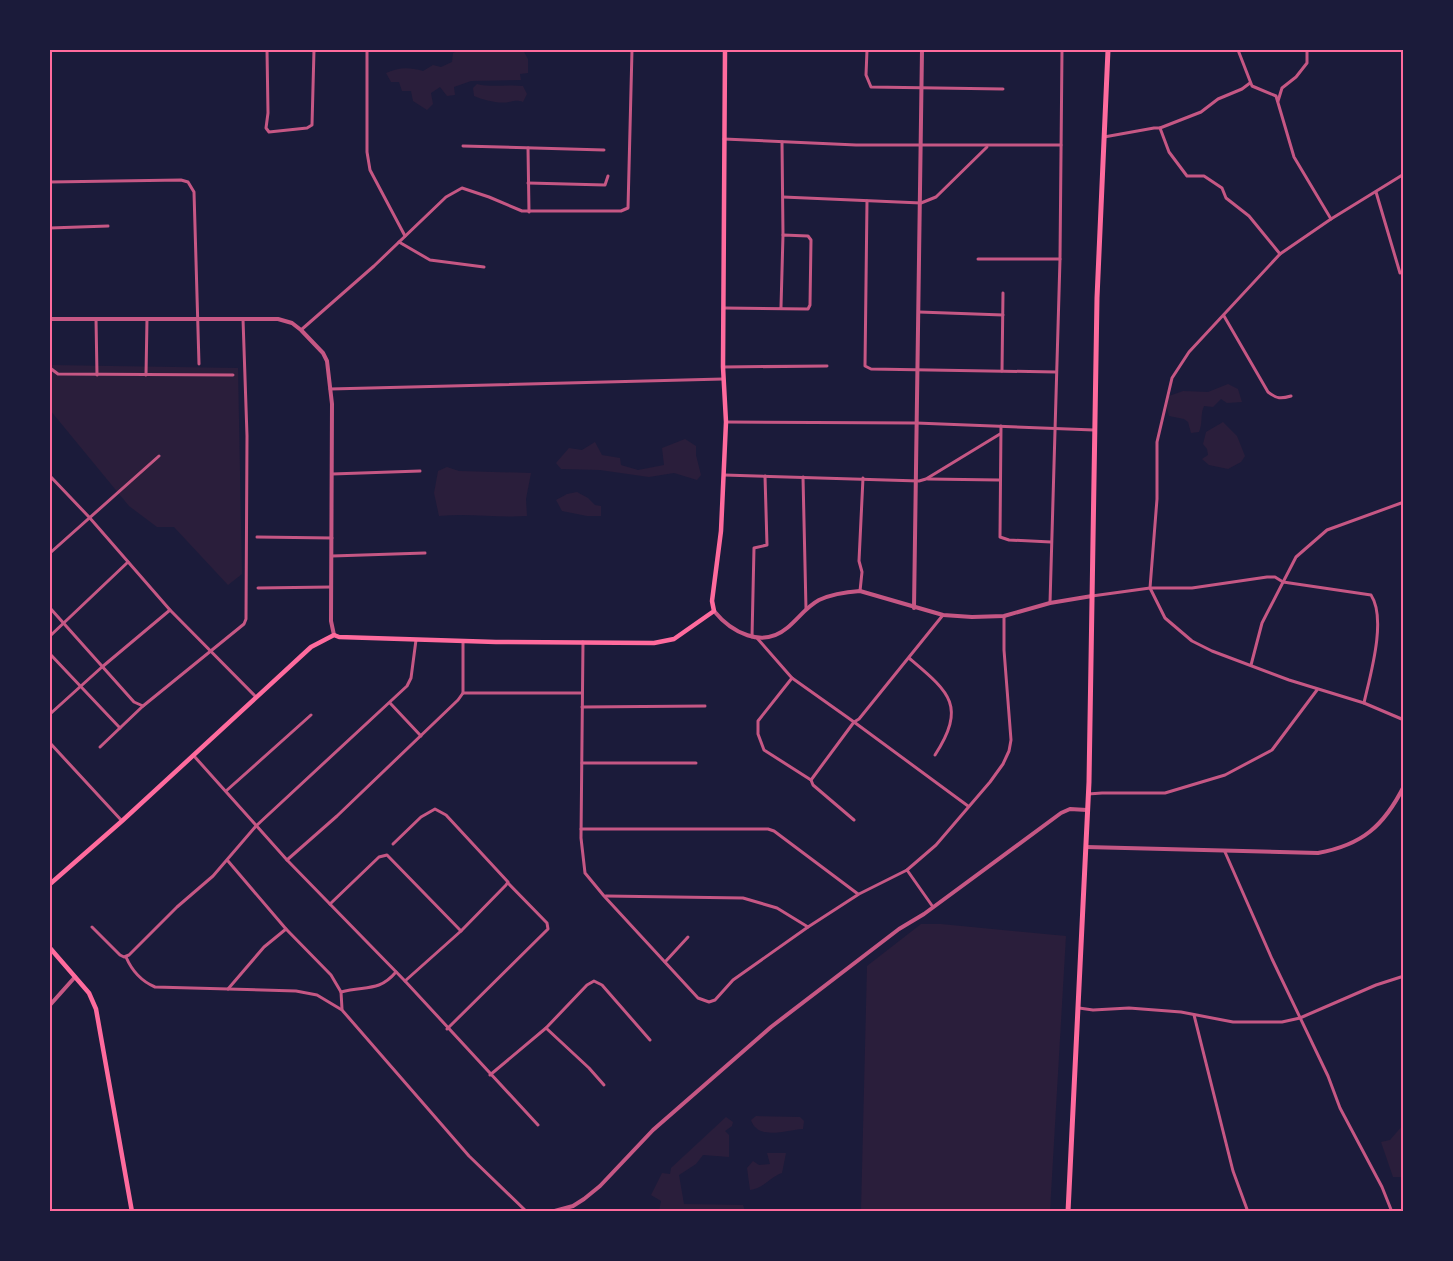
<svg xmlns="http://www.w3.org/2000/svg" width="1453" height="1261" viewBox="0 0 1453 1261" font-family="'Fira Sans',sans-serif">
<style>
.green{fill:#2a1e3b}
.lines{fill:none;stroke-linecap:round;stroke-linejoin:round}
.minor{stroke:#c65784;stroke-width:3}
.tertiary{stroke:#c65784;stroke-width:4}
.secondary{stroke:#ff6b9d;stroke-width:4.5}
.primary{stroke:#ff6b9d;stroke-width:5}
.neatline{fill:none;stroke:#ff6b9d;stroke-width:2}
</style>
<rect width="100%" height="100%" fill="#1b1b3a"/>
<g class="green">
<path d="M460,50H509L510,52L523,50L528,59V73L520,74L521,80L471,81L454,87L455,95L447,96L440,87L431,93L433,104L427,110L413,101L411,91H402L399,82H391L386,73C399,67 409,67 423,71L433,65L441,67L452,62L453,53Z"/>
<path d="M477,84C492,88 508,84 523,86L527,94L523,102C517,100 515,101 509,102C498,104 484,100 474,96L473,88Z"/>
<path d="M50,365L238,368L242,574L228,585L174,527H157L129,506L50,410Z"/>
<path d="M1228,384L1238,389L1242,402L1227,403L1221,399L1213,407L1204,406C1200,415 1203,423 1199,432L1191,433L1188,422L1184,419L1169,416L1166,405L1169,396L1183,391L1208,392Z"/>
<path d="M1223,422L1237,436L1245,456L1241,462L1228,469L1209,465L1202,459L1208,455L1207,449L1203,444L1206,432Z"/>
<path d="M685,439L696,446V455L701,475L697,480L674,473L649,477L600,470L561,469L556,463L569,448L582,450L595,442L602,455L620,458L621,465L638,470L664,465L662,448Z"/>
<path d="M447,467L459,471L531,473L526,499L527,516C498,518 469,513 439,516L434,493L438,471Z"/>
<path d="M577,492L588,498L595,505L601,506V516H587L562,511L556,500L567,494Z"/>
<path d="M921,924H941L1066,936L1050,1211H861L867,966Z"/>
<path d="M756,1116L800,1117L804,1121L803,1129C786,1130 758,1141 751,1120Z"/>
<path d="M726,1117L733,1122L732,1126L725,1131L729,1135V1157L703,1155L696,1164L679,1175L684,1204L743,1205L745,1211H659L661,1201L651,1195L662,1173L670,1174L671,1168Z"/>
<path d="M1403,1125V1177H1393L1381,1142L1390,1140Z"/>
<path d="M767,1153H786L782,1173C770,1177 763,1189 750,1190L747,1168L753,1161L759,1165L770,1164Z"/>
</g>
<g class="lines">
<g class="minor">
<path d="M267,50L268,113L266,128L269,132L307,128L312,125L314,50"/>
<path d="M367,50V152L370,170L405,236"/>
<path d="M867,50L866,75L871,87L1003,89"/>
<path d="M1238,50L1252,86L1276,96L1294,157L1331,219"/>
<path d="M1278,101L1282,88L1296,77L1307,63V50"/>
<path d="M1160,128L1201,112L1218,99L1242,89L1250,83"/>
<path d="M1104,137L1154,128H1160L1169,152L1187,176H1204L1222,188L1226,198L1249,216L1280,254"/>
<path d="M724,139L856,145H1061"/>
<path d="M782,142L783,235"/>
<path d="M463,146L604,150"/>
<path d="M528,148L529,212"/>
<path d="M1404,174L1331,219L1280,254L1189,352L1172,378L1157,442V499L1150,588L1165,618L1192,641L1212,651L1289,680L1364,703L1404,720"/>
<path d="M50,182L181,180L188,182L194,192L199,364"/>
<path d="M528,183L605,185L608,176"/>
<path d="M1376,192L1400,273"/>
<path d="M783,197L921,203L936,197L987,147"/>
<path d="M867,201L865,366L871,369L1056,372"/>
<path d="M50,228L108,226"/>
<path d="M399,242L430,260L484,267"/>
<path d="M978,259H1060"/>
<path d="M724,308L808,309L810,305L811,240L808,236L783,235L781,307"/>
<path d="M919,312L1003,315"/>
<path d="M1224,316L1268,392C1277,399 1281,399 1291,396"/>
<path d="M96,319L97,375"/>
<path d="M301,330L374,266L446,197L462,188L489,197L522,211H621L628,208L632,50"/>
<path d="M723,367L827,366"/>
<path d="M50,368L58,374L233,375"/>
<path d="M1002,371L1003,293"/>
<path d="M146,375L147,319"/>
<path d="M330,389L723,379"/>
<path d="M726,422L916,423L1094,430"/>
<path d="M1001,426L1000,537L1009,540L1051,542"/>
<path d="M332,474L420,471"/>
<path d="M724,475L919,481L926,479L1000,434"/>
<path d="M50,476L89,517L170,610L256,697"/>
<path d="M803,477L806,609"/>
<path d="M928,479L999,480"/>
<path d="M257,537L332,538"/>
<path d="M50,553L159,456"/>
<path d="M332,556L425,553"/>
<path d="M258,588L331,587"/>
<path d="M860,591L862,572L859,561L863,478"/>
<path d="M1092,596L1150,588H1192L1267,577H1275L1283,582L1371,595C1387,619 1370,676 1364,703"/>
<path d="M1050,603L1060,259L1062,50"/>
<path d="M50,608L134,702L143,706L244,624L246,619L247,436L243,319"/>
<path d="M50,636L128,562"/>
<path d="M752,637L754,548L767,545L765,476"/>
<path d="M757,638L792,678L854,722L859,719L943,615"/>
<path d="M583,642L581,838L585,873L604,896L698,998L709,1002L715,1000L733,980L808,927L859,894L907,870L933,907"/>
<path d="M50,654L120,728"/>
<path d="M909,658C949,692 967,705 935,755"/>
<path d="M1251,665L1262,623L1296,557L1327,530L1404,502"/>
<path d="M792,678L758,721V734L764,750L811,780L813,785L854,820"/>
<path d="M463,693H582"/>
<path d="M390,703L421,736"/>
<path d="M582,707L705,706"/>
<path d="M50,714L102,667L170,610"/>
<path d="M50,743L122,821"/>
<path d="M100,747L143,706"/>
<path d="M194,756L287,860L337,816L458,700L463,693V641"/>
<path d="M582,763H696"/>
<path d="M811,780L854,722L968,806"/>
<path d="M226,791L311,715"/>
<path d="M1088,794L1102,793H1165L1225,775L1272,750L1317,690"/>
<path d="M581,829H768L774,831L858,894"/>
<path d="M393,844L421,817L435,809L446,815L508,882L506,885L461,931L405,981"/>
<path d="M1225,852L1272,959L1328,1076L1340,1108L1382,1187L1392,1212"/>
<path d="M287,860L405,981L538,1125"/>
<path d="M228,861L286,929L331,975L341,992L342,1009"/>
<path d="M907,870L936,845L990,782L1003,764L1009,751L1011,740L1004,650V616"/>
<path d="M606,896L743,898L777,908L808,927"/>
<path d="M330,904L379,857L387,855L461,931"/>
<path d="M92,927L120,955L124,957L129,955L177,907L213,876L256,826L407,686L411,678L416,640"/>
<path d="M126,957C132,971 141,981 155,987L296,991L317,995L342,1010L469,1156L527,1212"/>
<path d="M665,962L688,937"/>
<path d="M228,989L264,947L286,929"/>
<path d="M341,992C365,985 378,993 396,972"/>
<path d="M1079,1008L1093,1010L1129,1008L1181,1012L1233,1022H1282L1300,1018L1376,985L1404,976"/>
<path d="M1194,1015L1233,1171L1248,1212"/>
<path d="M546,1028L589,1068L604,1085"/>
<path d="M447,1029L548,929L547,923L508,883"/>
<path d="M490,1075L546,1028L587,985L594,981L602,985L650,1040"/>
</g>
<g class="tertiary">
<path d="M50,319H278L292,323L301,330L323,353L327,361L332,404L331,621L334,635"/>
<path d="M914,608L922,50"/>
<path d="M714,611C731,632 762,649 787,628C798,619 806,607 819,600C832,594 846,592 860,591L943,615L972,617L1004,616L1050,603L1092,596"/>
<path d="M1086,847L1318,853C1362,845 1384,826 1404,786"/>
<path d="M50,1005L75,977"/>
<path d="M551,1212L573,1206L584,1199L600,1186L653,1130L771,1027L899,929L924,914L1061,813L1070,809L1087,810"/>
</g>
<g class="secondary">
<path d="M50,884L122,821L311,647L334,635L339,637L496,642L654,643L674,639L714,611L712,601L721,531L726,422L723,367L725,50"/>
<path d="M50,948L89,993L96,1009L132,1212"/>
</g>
<path class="primary" d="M1068,1212L1089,782L1097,298L1108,50"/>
</g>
<rect width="1453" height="1261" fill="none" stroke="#1b1b3a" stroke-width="102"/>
<rect x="51" y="51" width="1351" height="1159" class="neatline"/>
</svg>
